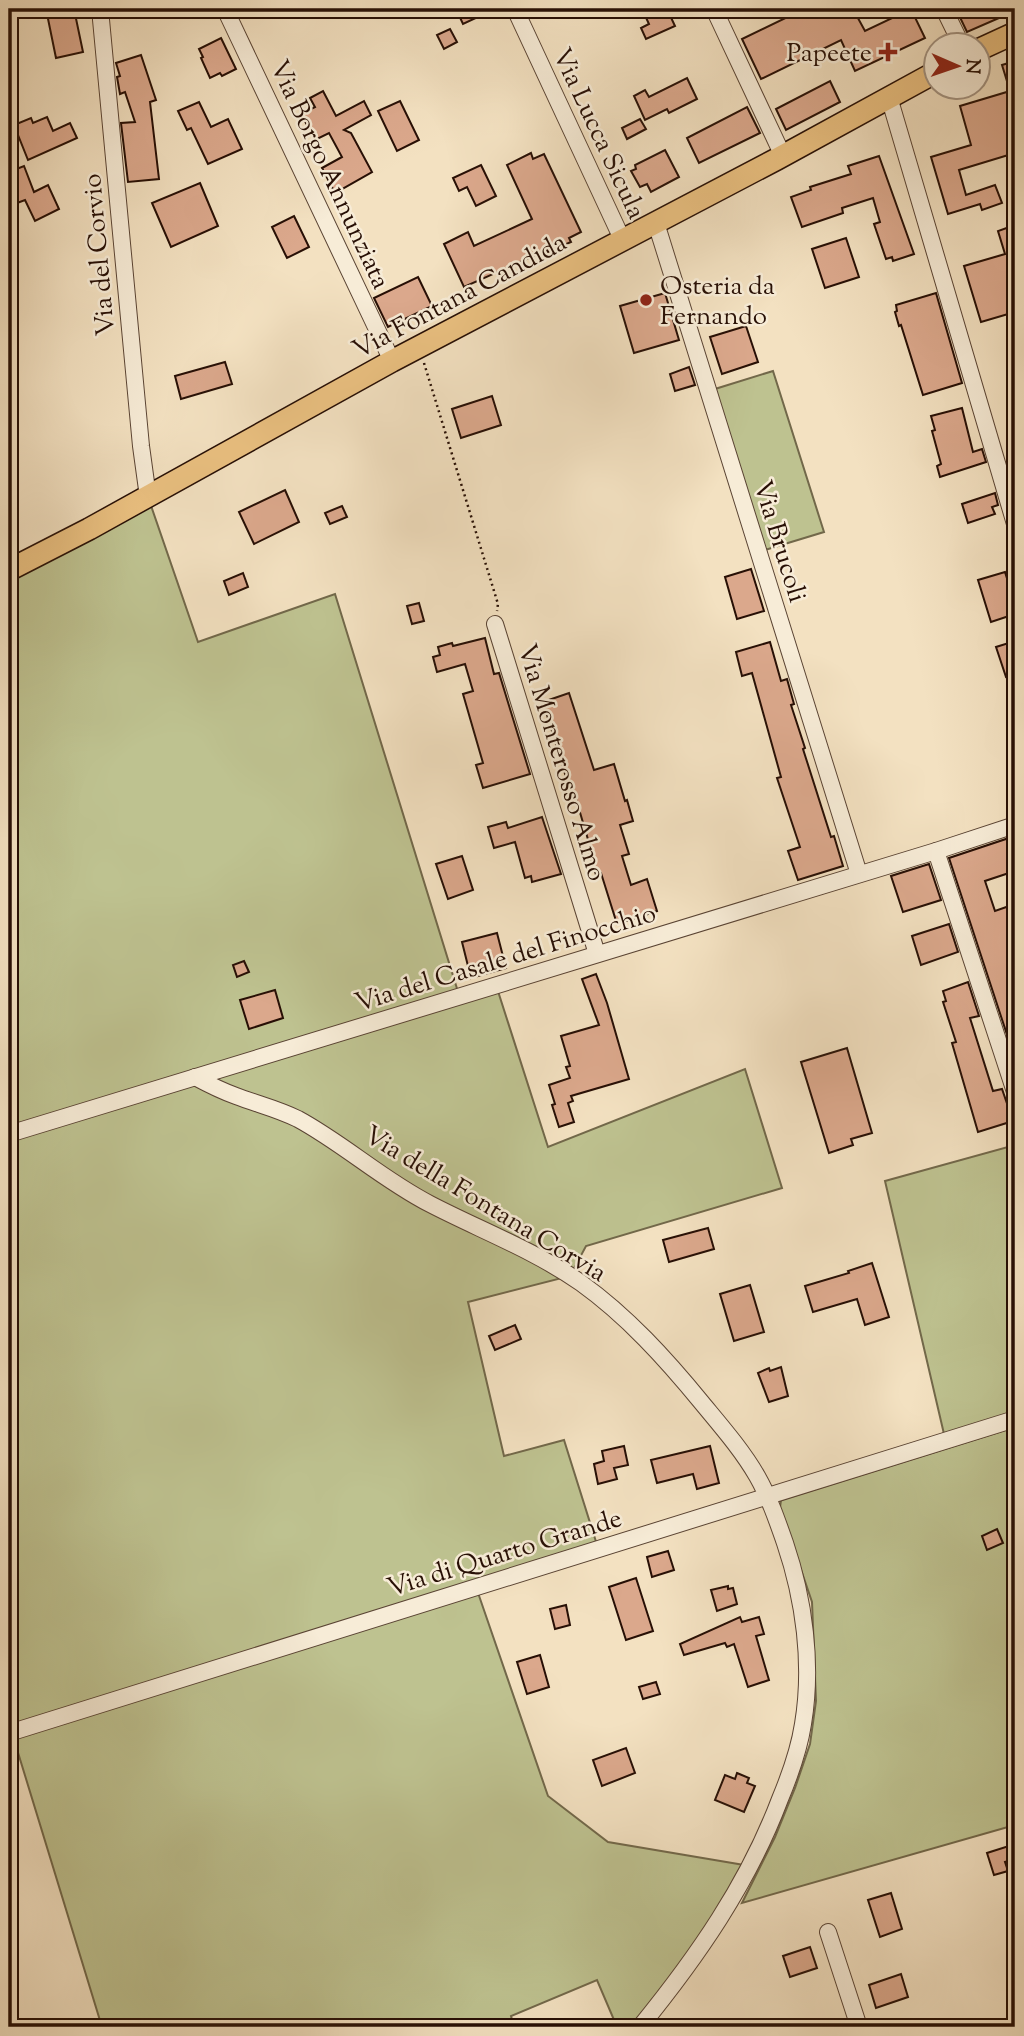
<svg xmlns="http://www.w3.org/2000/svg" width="1024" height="2036" viewBox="0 0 1024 2036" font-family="'Sorts Mill Goudy',serif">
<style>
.green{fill:#bec290;stroke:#72684a;stroke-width:2}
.building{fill:#dba88c;stroke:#270f05;stroke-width:2}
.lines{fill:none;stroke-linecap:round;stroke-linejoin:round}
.minor-casing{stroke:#5a4434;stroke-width:18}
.major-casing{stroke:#270f05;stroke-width:24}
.path{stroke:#270f05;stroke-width:2.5;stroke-dasharray:2 3.5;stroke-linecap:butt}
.minor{stroke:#f7ecd7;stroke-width:16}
.major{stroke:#eac080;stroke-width:21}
.poi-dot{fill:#8f2418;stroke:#f7ecd7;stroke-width:2.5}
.labels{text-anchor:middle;stroke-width:5;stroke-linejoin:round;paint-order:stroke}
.poi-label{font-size:26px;fill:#270f05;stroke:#f7ecd7;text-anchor:end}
.street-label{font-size:26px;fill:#270f05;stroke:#f7ecd7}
</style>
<rect width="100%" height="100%" fill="#f3e1c1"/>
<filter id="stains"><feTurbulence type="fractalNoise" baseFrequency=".00286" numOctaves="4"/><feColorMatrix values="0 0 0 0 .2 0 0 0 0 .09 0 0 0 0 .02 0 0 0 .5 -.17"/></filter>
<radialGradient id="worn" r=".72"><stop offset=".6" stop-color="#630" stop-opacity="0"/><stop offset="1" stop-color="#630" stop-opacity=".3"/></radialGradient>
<g class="green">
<path d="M773,371L824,532L765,550L715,389Z"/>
<path d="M148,497L198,642L335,594L459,995L496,985L548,1147L745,1069L782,1188L586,1246L570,1276L468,1302L504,1456L564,1440L598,1548L476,1587L548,1796L608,1842L750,1866L640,2027H617L597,1980L511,2016L514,2027H102L12,1733H9V564Z"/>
<path d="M1015,1145V1412L944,1434L885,1181Z"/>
<path d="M1015,1427V1825L742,1903L775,1837L795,1788L810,1744L816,1701L812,1602L780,1508L781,1500Z"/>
</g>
<g class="building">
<path d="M46,9H74L83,52L56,58Z"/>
<path d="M456,9H495L463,24Z"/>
<path d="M642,9H667L675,26L646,39L641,28L649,24Z"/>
<path d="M804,9H853L865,31L911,9L925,38L855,71L841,40L761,79L742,39Z"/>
<path d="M956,9H1015V11L967,32Z"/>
<path d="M450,29L457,42L444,49L437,35Z"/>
<path d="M221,38L236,69L222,76L220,73L210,78L201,58L203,57L199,49Z"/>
<path d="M141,55L156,100L150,102L159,179L128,182L121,123L135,122L125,92L120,94L117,77L120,76L116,63Z"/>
<path d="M1015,61V153L959,170L966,195L995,185L1002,203L982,210L980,204L948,214L931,157L971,145L960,106L1010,91L1002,65Z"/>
<path d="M687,78L697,99L669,113L667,109L645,120L634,96L645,90L649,97Z"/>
<path d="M830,81L840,102L786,130L776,109Z"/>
<path d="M323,91L336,116L364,101L371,115L344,130L351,133L372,172L335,193L322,168L342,157L329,133L315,140L301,114L315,107L310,98Z"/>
<path d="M400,101L419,140L397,151L378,111Z"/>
<path d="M199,102L211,127L228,119L242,149L208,164L191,128L187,130L178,111Z"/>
<path d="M747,107L760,133L699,163L687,138Z"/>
<path d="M47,117L53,131L70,123L77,138L28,160L14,125L31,118L33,123Z"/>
<path d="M640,119L646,129L627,139L622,128Z"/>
<path d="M665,150L679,177L651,192L647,184L640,187L631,171L636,169L635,165Z"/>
<path d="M531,153L533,159L544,154L581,232L569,238L571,242L548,252L547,250L464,287L444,244L468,232L474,246L532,219L507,165Z"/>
<path d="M879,156L914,254L893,261L892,257L886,259L874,224L880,222L873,198L842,208L843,213L802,227L791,197L811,190L810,187L851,174L848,166Z"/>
<path d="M481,165L496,196L476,206L467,187L459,191L453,178Z"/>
<path d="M24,166L34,192L48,185L59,209L35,221L25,200L9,206V172Z"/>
<path d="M200,183L218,226L171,247L152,203Z"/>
<path d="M294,216L309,247L287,258L272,227Z"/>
<path d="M1015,225V312L981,322L964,266L1005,254L998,231Z"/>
<path d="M846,238L859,277L825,288L812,249Z"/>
<path d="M418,277L432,306L388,327L374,298Z"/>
<path d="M665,293L679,340L634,353L620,306Z"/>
<path d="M936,293L962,383L923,395L901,325L899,326L895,312L897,311L896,305Z"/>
<path d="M746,326L758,362L722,374L710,337Z"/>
<path d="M225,362L232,384L181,399L175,376Z"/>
<path d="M689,367L695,385L675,391L670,374Z"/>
<path d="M492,396L501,425L461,438L452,409Z"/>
<path d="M962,408L973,452L982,449L986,462L940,477L937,466L941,464L932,431L935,430L931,416Z"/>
<path d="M285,490L299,522L254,544L239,512Z"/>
<path d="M995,493L998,505L992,507L995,514L968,523L962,504Z"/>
<path d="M342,506L347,517L330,524L325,513Z"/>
<path d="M751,569L764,611L737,619L725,577Z"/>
<path d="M1005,572L1015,604V614L991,622L978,580Z"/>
<path d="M243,573L248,587L229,595L224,581Z"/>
<path d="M419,603L424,621L412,624L407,606Z"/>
<path d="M485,638L494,674L499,673L530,774L483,788L476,765L483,763L463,694L473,691L465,664L437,672L433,657L440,655L438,647L452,643L453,646Z"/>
<path d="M1015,641V674L1006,677L996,647Z"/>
<path d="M770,642L781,681L787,679L794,704L791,705L805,748L803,749L831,837L834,836L843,866L798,880L788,851L800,847L777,778L781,777L752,673L742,676L736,652Z"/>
<path d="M569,693L594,770L614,764L625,801L627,800L633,821L620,825L629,854L622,856L631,885L647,879L657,911L617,924L601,873L596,875L590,854L592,853L576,799L573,800L543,702Z"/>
<path d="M542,817L561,874L532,882L531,876L525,878L515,842L494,848L488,827L506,822L508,828Z"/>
<path d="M1015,836V871L985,881L995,911L1015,904V1059L949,858Z"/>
<path d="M462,856L473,890L448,899L436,864Z"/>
<path d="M929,864L941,900L903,912L891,876Z"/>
<path d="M949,924L958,952L921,965L912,936Z"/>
<path d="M497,933L506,968L471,978L462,942Z"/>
<path d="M244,961L249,972L237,977L233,965Z"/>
<path d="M596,974L607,1003L629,1079L571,1096L573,1101L568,1103L574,1122L559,1127L552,1105L555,1104L549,1085L570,1078L566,1067L570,1066L561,1036L599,1025L582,979Z"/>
<path d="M968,982L979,1016L970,1018L993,1091L1002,1089L1013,1121L978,1132L952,1043L956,1042L943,1002L946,1001L943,991Z"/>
<path d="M275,990L283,1018L249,1029L240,1000Z"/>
<path d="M847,1048L872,1133L851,1139L853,1145L829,1153L801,1062Z"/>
<path d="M708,1228L714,1249L669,1262L663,1240Z"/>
<path d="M872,1263L889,1317L865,1325L857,1299L813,1312L805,1286L849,1273L848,1271Z"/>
<path d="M750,1285L764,1332L734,1341L720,1294Z"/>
<path d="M515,1325L521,1339L495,1350L489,1336Z"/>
<path d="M781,1367L788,1396L769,1402L758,1373L769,1368L770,1371Z"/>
<path d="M624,1446L628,1465L614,1468L617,1479L598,1484L594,1464L604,1461L602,1451Z"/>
<path d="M710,1446L719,1483L697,1489L693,1474L657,1483L651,1460Z"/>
<path d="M997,1529L1003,1543L987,1550L982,1536Z"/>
<path d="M668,1551L674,1570L652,1577L647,1557Z"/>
<path d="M636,1578L653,1631L626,1640L609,1587Z"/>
<path d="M728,1586V1589L733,1588L737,1604L717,1611L711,1590Z"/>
<path d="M566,1605L570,1625L555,1629L550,1609Z"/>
<path d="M740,1617L742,1622L759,1617L764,1634L756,1636L769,1680L748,1687L734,1644L727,1647L725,1643L684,1655L680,1644Z"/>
<path d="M540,1655L549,1687L527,1694L517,1662Z"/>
<path d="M656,1682L660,1694L643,1699L639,1687Z"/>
<path d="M626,1748L635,1773L602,1786L593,1760Z"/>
<path d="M737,1773L749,1778L747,1783L755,1786L744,1812L715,1800L725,1775L735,1779Z"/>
<path d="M1015,1844V1859L1005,1862L1008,1871L994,1875L987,1853Z"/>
<path d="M891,1893L902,1929L880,1937L868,1900Z"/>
<path d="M810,1947L817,1968L790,1977L783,1956Z"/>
<path d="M901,1974L908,1997L876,2008L869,1985Z"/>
</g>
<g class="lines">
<defs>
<g id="minor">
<path d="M100,9L141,446L148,497"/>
<path d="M225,9L392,361"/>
<path d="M515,9L623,241"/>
<path d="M714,9L783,156"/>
<path d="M944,9L962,46"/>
<path d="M889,97L1015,524"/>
<path d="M656,223L859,874"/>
<path d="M495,624L597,954"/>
<path d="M936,851L1015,1092"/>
<path d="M195,1077C208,1084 222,1091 236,1096C257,1104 278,1109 298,1119C344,1144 383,1180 430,1204C480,1230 534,1250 581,1283C627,1316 666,1359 702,1403C721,1426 742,1450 757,1476C769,1497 777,1520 785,1543C804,1599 813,1664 803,1724C799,1750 790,1775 780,1799C748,1884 697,1957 640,2027"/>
<path d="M9,1134L936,851L1015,825"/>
<path d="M9,1733L1015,1419"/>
<path d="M828,1932L859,2027"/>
</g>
<g id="major">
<path d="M978,50L1015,33"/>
<path d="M9,570L89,529L392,361L777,159L936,72"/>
</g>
</defs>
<use href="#minor" class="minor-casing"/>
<use href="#major" class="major-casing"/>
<path class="path" d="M424,363L498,604L497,611"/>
<use href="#minor" class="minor"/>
<use href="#major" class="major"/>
</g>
<g class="poi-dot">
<path d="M884.5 41.5h7v7h7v7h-7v7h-7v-7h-7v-7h7z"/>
<circle cx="646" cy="300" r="7"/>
</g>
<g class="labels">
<g class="poi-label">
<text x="872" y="61">Papeete</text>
<text x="660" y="294" text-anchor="start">Osteria da<tspan x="660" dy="30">Fernando</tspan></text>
</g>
<g class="street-label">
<text transform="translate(600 133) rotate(65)" y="9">Via Lucca Sicula</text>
<text transform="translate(331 174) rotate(65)" y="9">Via Borgo Annunziata</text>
<text transform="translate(98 255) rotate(-95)" y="9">Via del Corvio</text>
<text transform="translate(459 295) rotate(-28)" y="9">Via Fontana Candida</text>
<text transform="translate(781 541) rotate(73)" y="9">Via Brucoli</text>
<text transform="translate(563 762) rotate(73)" y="9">Via Monterosso Almo</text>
<text transform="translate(505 957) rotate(-17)" y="9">Via del Casale del Finocchio</text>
<text transform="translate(486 1203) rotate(31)" y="9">Via della Fontana Corvia</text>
<text transform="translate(504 1552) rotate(-17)" y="9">Via di Quarto Grande</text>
</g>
</g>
<rect width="1024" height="2036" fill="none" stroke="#f3e1c1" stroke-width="35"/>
<rect x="10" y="10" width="1003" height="2015" fill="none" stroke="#270f05" stroke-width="3.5"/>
<rect x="18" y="18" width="989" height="2001" fill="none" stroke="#270f05" stroke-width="2"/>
<g transform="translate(957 66) rotate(92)"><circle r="33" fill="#f7ecd7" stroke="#a49483" stroke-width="2"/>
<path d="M0-5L12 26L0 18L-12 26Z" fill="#8f2418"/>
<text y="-10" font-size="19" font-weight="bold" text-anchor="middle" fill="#270f05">N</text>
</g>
<rect width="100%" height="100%" filter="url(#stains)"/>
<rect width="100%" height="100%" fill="url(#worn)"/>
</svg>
